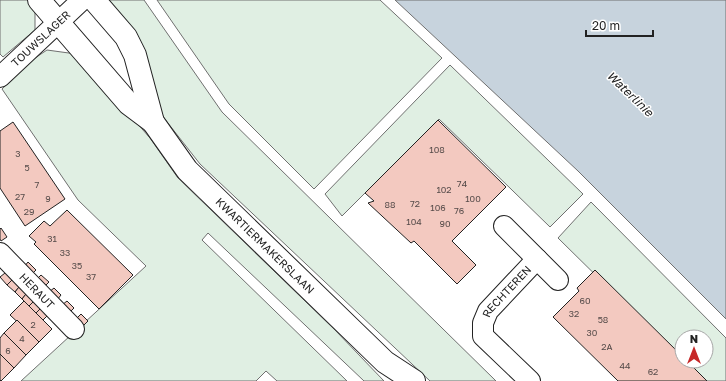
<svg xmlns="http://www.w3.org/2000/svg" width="726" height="381" viewBox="0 0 726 381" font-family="'Golos Text',sans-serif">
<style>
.green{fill:#e0efe3;stroke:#6f6f6f}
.water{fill:#c7d3dd;stroke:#6f6f6f}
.building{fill:#f3c9c0;stroke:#222}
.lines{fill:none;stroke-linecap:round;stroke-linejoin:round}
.street-casing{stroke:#222;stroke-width:22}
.secondary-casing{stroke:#222;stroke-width:24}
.street{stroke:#fff;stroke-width:20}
.secondary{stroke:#fff;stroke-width:22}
.labels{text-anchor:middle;stroke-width:3;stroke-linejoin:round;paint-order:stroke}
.number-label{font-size:9px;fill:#564c4a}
.street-label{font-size:11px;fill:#222;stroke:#fff}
.water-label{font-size:12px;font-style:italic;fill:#222;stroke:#fff}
</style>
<rect width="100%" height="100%" fill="#fff"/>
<g class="green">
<path d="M0,0H30L35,8V30L3,57L0,54Z"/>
<path d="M104,0H144L222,112L496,381H430L200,164L160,113Z"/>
<path d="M157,0H380L442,58L314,189L229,104Z"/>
<path d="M47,50L76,54L150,138L178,178L335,330L384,381H364L208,233L202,240L347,381H277L266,371L256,381H21L146,266L78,200L2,89L32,60Z"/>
<path d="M450,65L583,194L550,227L439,119L342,216L325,194Z"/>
<path d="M591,202L726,338V381H704L683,361H706V337H682V360L558,238Z"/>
</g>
<path class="water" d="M395,0H726V319L578,171Z"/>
<g class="building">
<path d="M438,120L506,187L452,241L476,265L457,284L414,241L411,243L368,203L374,201L365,193Z"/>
<path d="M13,122L65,199L25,226L0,188V131Z"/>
<path d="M67,210L133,275L99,309L34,244L36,242L29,236L44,221L50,226Z"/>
<path d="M1,228L7,237L1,241L0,239V229Z"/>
<path d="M28,262L36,270L31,275L24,267Z"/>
<path d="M595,270L682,356V361H687L707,381H618L553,317L579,291L577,288Z"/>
<path d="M5,273L12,280L7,285L0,277Z"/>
<path d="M41,275L49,282L44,287L36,280Z"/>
<path d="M12,280L19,287L15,292L7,285Z"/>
<path d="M19,287L26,294L22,299L15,292Z"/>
<path d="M54,288L61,295L57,300L49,292Z"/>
<path d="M26,294L34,301L29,306L22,299Z"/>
<path d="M24,301L52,329L39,342L10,315Z"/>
<path d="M34,301L41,308L36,313L29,306Z"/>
<path d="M67,301L74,308L70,312L62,305Z"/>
<path d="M41,308L48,315L43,320L36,313Z"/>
<path d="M81,314L88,321L83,326L76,319Z"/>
<path d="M17,320L39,342L26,355L4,333Z"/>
<path d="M4,333L26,355L14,368L0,354V338Z"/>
<path d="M0,354L14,368L1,381L0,380Z"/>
</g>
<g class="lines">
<defs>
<g id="street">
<path id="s1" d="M0,77L82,0"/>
<path d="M504,226L558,280"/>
<path id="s2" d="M0,253L74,329"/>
<path id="s3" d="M530,381L483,336V323L488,311L537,259"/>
</g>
<g id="secondary">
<path d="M39,0L129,104L153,122"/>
<path id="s4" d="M94,0L126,37L135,55L153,122L187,170L385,362L414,381"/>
</g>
</defs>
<use href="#street" class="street-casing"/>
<use href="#secondary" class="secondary-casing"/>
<use href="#street" class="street"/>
<use href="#secondary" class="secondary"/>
</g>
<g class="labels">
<g class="number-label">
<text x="437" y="153">108</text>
<text x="18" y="157">3</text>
<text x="27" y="171">5</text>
<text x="462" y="187">74</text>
<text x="37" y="188">7</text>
<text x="444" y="193">102</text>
<text x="20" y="200">27</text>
<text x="48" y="202">9</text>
<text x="473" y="202">100</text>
<text x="415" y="207">72</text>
<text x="390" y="208">88</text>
<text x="438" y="211">106</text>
<text x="459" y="214">76</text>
<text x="29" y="215">29</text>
<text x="414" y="225">104</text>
<text x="445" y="227">90</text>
<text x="52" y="242">31</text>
<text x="65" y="256">33</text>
<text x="77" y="269">35</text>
<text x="91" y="280">37</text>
<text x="585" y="304">60</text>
<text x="574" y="317">32</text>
<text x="603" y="323">58</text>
<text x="33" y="328">2</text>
<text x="592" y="336">30</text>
<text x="22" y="342">4</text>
<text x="607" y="350">2A</text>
<text x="8" y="354">6</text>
<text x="625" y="369">44</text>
<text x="653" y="375">62</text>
</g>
<g class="street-label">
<text dy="4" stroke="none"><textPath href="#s1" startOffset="56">TOUWSLAGER</textPath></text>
<text dy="4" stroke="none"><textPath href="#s4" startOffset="306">KWARTIERMAKERSLAAN</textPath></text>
<text dy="4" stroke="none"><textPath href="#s2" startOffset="53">HERAUT</textPath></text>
<text dy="4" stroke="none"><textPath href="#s3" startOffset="118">RECHTEREN</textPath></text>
</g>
<g class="water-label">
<text transform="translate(630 94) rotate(44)" y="4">Waterlinie</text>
</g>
</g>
<g transform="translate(694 349)"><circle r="19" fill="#ffffff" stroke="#a7a7a7"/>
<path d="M0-3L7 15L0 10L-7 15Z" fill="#c62828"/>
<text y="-6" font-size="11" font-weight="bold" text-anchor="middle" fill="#222222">N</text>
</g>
<path d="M586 30v6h67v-6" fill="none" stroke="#222222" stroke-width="2"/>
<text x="592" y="30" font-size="12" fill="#222222" stroke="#ffffff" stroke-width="3" paint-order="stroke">20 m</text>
</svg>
